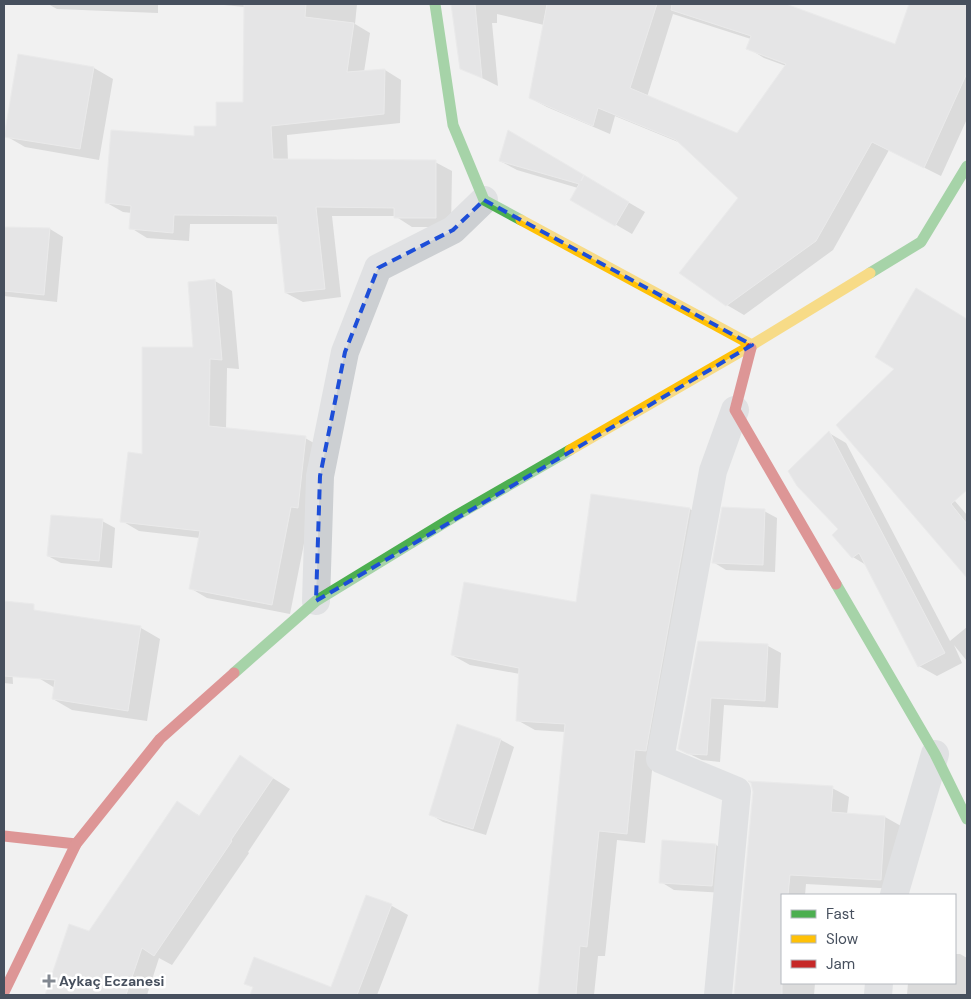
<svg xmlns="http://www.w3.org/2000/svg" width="971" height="999" viewBox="0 0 971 999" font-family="'DM Sans',sans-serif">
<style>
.shadow{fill:#0003;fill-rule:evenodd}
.building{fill:#d8d8da;stroke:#e2e2e3}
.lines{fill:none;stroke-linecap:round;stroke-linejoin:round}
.street{stroke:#cccfd2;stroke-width:28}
.fast{stroke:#4caf50;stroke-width:11}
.slow{stroke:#ffc107;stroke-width:11}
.jam{stroke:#c62828;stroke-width:11}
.marked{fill:none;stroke:#1d4ed8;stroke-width:4;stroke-dasharray:10 6;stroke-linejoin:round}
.poi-dot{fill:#828891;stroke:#fff;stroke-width:2}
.labels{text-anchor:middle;stroke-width:5;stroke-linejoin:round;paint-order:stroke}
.poi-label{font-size:14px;font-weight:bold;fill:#47505e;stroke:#fff;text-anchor:start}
</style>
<rect width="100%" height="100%" fill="#f1f1f1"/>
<g class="shadow">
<path d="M48,4H158V13L57,9Z"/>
<path d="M214,4H357L355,24L370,33L364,72L385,70L401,80L400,123L287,135L288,161L435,162L452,171L451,227H412L395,216H332L341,297L303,302L286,293L279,224H190L189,241L147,238L131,228L132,213L123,212L107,203L196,137L218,127L244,103L245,7Z"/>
<path d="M452,4H783L873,37L889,64L910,4H967V119L941,176L889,150L833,250L744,315L727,305L740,198L683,144L615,116L610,134L547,107L530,98L544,25L497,14V23H492L498,86L462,68ZM673,14L751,39L748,48L764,58L786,66L738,134L647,97Z"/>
<path d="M19,55L94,68L113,79L99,160L25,147L6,136Z"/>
<path d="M508,132L645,212L632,234L572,199L578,188L517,170L500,161Z"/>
<path d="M4,229H50L63,237L57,302L4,296Z"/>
<path d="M215,281L232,291L239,369L227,368L226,429L305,438L323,448L290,614L207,598L190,588L200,538L139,531L122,521L143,455L194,348Z"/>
<path d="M934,299L967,320V460L876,388L896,368Z"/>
<path d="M878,412L967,515V576L837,425Z"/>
<path d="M829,433L846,443L950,641L967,627V661L954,645L962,663L937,676L919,666L866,565L853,557L834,535L840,529Z"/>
<path d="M592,496L690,509L708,520L653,760L645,843L617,840L605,956H598L594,995H539L565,732L535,730L517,720L520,674L470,665L452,655L577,603Z"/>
<path d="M764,511L777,518L775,572L726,570L713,562Z"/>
<path d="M102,521L115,528L112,568L61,563L48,556Z"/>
<path d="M4,608L9,611L13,684L4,683Z"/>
<path d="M141,628L160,639L147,721L72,710L53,699L55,688L37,677Z"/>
<path d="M699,642L768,646L781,653L778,708L724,705L720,762L702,760L679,749Z"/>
<path d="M458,726L501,740L514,747L486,835L443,822L430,814Z"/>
<path d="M240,757L290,789L248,852L249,853L172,965L159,958L147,995H47L70,926L90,933L178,803L200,816Z"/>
<path d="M832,788L849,797L847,814L885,817L901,826L897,889L806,884L805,895H782V983H815L814,995H735L754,792Z"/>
<path d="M663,842L716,845L729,853L725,893L674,890L661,882Z"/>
<path d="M367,896L392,906L408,915L377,995H251L254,988L246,984L332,989Z"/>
<path d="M955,954H960L967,958V995H907L908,983H955Z"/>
</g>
<g class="building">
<path d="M244,4H306L305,17L354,23L347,72L385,69L384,114L271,126L273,159L436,160V218H394V208L316,207L325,289L285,293L277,216L174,215L173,233L129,229L131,206L105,203L111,130L194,136V126H216V102H243Z"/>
<path d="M451,4H475L482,78L460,69Z"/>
<path d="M547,4H657L630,88L737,133L786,64L746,49L751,36L671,10L672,4H786L895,44L909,4H967V73L924,168L872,142L816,241L726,306L679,273L738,198L676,140L598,108L593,126L529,98Z"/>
<path d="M18,54L94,67L80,149L4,137Z"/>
<path d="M508,130L584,175L581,181L584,175L629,202L615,226L570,200L579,184L499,161Z"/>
<path d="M4,227L50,228L44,295L4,291Z"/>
<path d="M215,279L222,360L210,359L209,426L306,436L298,508L291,507L272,605L189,589L200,531L120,522L128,452L142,454V347H193L188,282Z"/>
<path d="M916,288L967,319V490L951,504L967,524V578L836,425L894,369L875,357Z"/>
<path d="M829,431L945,653L918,667L859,553L852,558L832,535L838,529L797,486L788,471Z"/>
<path d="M591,494L690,508L646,751L635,750L627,834L599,831L587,947L580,946L576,995H538L565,724L516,721L519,668L451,655L464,582L576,602Z"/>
<path d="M722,507L765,509L763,565L712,563Z"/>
<path d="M51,515L103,519L99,561L47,556Z"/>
<path d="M4,601L34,604V610L141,626L128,711L52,699L55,680L4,676Z"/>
<path d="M698,641L768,644L765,701L711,698L707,755L688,754L678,749Z"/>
<path d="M457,724L501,739L473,829L429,815Z"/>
<path d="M240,755L273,778L231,840L232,841L154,956L142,948L126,995H45L69,924L89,931L177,801L199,816Z"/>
<path d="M748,781L833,786L831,812L885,816L881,880L790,875L788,895H782V995H734L753,792L751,783Z"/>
<path d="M662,840L716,844L712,886L659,883Z"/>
<path d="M366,895L392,904L357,995H250L253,987L244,984L254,957L331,987Z"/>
</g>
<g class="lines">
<g class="street">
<path d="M316,601L320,476L345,352L378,268L453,230L484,200"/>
<path d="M894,895L935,754"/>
<path d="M718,995L737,791L660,759L713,471L735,410"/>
<path d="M878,995L879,983"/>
</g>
<g class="fast">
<path d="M435,4L453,125L484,200L521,220"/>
<path d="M870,273L921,242L967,166"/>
<path d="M836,584L935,754L967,819"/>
<path d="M234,673L316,601L452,518L570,450"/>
</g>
<g class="slow">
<path d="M521,220L752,345L751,348"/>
<path d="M570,450L752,345L870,273"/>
</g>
<g class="jam">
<path d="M751,348L735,410L836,584"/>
<path d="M4,836L76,844"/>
<path d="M4,992L76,844L160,739L234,673"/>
</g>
</g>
<path d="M0 0H971V999H0ZM484,200L752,345L316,601L320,476L345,352L378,268L453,230Z" fill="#f1f1f1" fill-opacity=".55" fill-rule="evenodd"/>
<path class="marked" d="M484,200L752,345L316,601L320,476L345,352L378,268L453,230Z"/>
<path class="poi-dot" d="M46.5 973.5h5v5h5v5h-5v5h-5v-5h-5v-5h5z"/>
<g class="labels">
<g class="poi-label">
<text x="59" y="986">Aykaç Eczanesi</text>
</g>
</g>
<rect width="971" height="999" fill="none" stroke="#47505e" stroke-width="10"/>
<rect x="781" y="894" width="175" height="90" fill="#ffffff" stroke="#b5b9bf"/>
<rect x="791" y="910" width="25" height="8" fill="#4caf50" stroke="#b5b9bf"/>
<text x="826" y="919" font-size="15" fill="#47505e">Fast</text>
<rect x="791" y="935" width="25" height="8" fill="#ffc107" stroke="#b5b9bf"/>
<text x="826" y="944" font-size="15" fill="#47505e">Slow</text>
<rect x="791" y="960" width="25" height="8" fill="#c62828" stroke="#b5b9bf"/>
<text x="826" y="969" font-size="15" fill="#47505e">Jam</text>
</svg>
